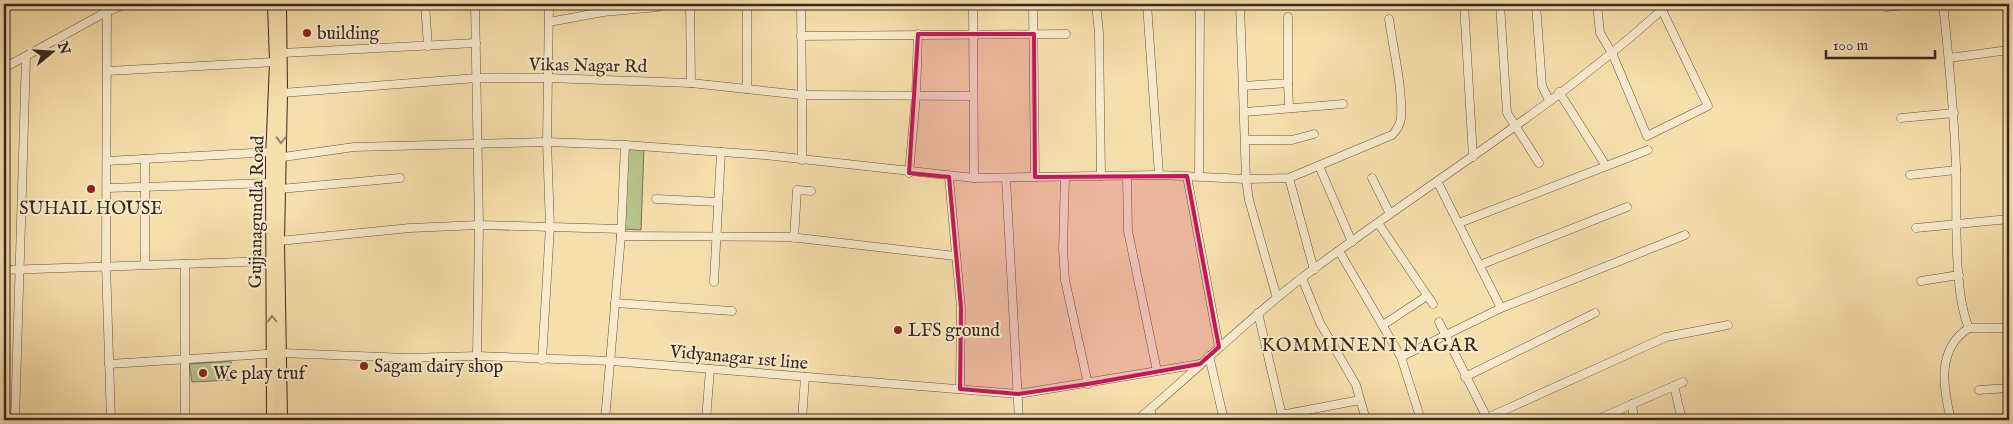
<svg xmlns="http://www.w3.org/2000/svg" width="2013" height="424" viewBox="0 0 2013 424" font-family="'IM FELL English',serif">
<style>
.green{fill:#b8c28d;stroke:#777556}
.lines{fill:none;stroke-linecap:round;stroke-linejoin:round}
.minor-casing{stroke:#665642;stroke-width:9}
.major-casing{stroke:#36281e;stroke-width:12}
.minor{stroke:#f8eaca;stroke-width:8}
.major{stroke:#f5dfad;stroke-width:10}
.oneway{stroke:#968466}
.marked{fill:#c2185b;fill-opacity:0.2;stroke:#c2185b;stroke-width:4;stroke-linejoin:round}
.poi-dot{fill:#8f2418;stroke:#f8eaca;stroke-width:2}
.labels{text-anchor:middle;stroke-width:4;stroke-linejoin:round;paint-order:stroke}
.poi-label{font-size:18px;fill:#36281e;stroke:#f8eaca;text-anchor:start}
.street-label{font-size:18px;fill:#36281e;stroke:#f8eaca}
.neighbourhood-label{font-size:19px;letter-spacing:1px;fill:#36281e;stroke:#f8eaca}
</style>
<rect width="100%" height="100%" fill="#f5dfad"/>
<filter id="stains"><feTurbulence type="fractalNoise" baseFrequency=".004" numOctaves="4"/><feColorMatrix values="0 0 0 0 .2 0 0 0 0 .09 0 0 0 0 .02 0 0 0 .5 -.17"/></filter>
<radialGradient id="worn" r=".72"><stop offset=".6" stop-color="#630" stop-opacity="0"/><stop offset="1" stop-color="#630" stop-opacity=".3"/></radialGradient>
<g class="green">
<path d="M625,145L644,147L641,230L621,229Z"/>
<path d="M231,361L232,380L192,382L189,364Z"/>
</g>
<g class="lines">
<defs>
<g id="minor">
<path d="M107,4L106,265L111,420"/>
<path d="M425,4L428,46"/>
<path d="M475,4L479,225L477,356"/>
<path d="M690,4L691,83"/>
<path d="M747,4V89"/>
<path d="M973,4L974,178L1159,175L1246,179L1289,178L1392,135C1397,130 1400,125 1401,118C1403,89 1393,48 1389,19"/>
<path d="M1033,4L1035,177"/>
<path d="M1096,4L1099,33L1101,176"/>
<path d="M1147,4L1159,175"/>
<path d="M1240,4L1246,179L1249,200L1277,298"/>
<path d="M1464,4L1473,157"/>
<path d="M1500,4L1507,113L1539,163"/>
<path d="M1536,4L1542,86L1549,100"/>
<path d="M1597,4L1600,33L1612,53L1647,136L1708,106L1662,10"/>
<path d="M1943,4C1949,59 1954,113 1956,168C1957,209 1953,293 1969,328H2009"/>
<path d="M1886,7L1914,4"/>
<path d="M549,22L603,12L658,7V4"/>
<path d="M801,36L1066,34"/>
<path d="M282,53L476,43"/>
<path d="M1949,58L2009,50"/>
<path d="M4,68L106,12L126,4"/>
<path d="M107,71L275,62"/>
<path d="M1288,83L1289,108"/>
<path d="M1244,86L1288,83V17"/>
<path d="M1559,92L1606,166"/>
<path d="M282,93L477,78H547L691,83L802,95L801,4"/>
<path d="M1245,112L1343,104"/>
<path d="M1901,118L1954,113"/>
<path d="M1245,140H1292L1314,134"/>
<path d="M625,145L765,155L974,178"/>
<path d="M276,158L354,147L547,142L625,145L621,236L605,420"/>
<path d="M145,159V264"/>
<path d="M802,160V95L972,96"/>
<path d="M107,161L272,152"/>
<path d="M1319,166L1352,242"/>
<path d="M909,173L916,96L918,34"/>
<path d="M1910,175L1956,170"/>
<path d="M1127,176L1128,231L1157,371"/>
<path d="M1187,176L1219,347"/>
<path d="M1199,176L1200,4"/>
<path d="M949,177L961,308L960,389"/>
<path d="M1065,177L1063,249L1065,280L1088,384"/>
<path d="M1006,178L1019,420"/>
<path d="M1289,178L1314,270"/>
<path d="M1372,178L1390,214"/>
<path d="M1438,183L1501,308"/>
<path d="M107,188L271,183"/>
<path d="M280,189L400,178"/>
<path d="M656,199L718,202"/>
<path d="M1378,223L1433,304"/>
<path d="M1459,223L1648,150"/>
<path d="M1916,228L2009,219"/>
<path d="M621,236L790,237L955,256"/>
<path d="M794,238L797,190L811,191"/>
<path d="M279,241L410,228L479,225L621,229"/>
<path d="M1339,251L1401,357L1421,420"/>
<path d="M1480,265L1627,207"/>
<path d="M4,270L271,261"/>
<path d="M1302,278L1320,323L1356,385L1366,420"/>
<path d="M1921,281L1959,275"/>
<path d="M714,282L721,152"/>
<path d="M615,303L732,311"/>
<path d="M1258,313L1283,420"/>
<path d="M1439,322L1488,420"/>
<path d="M1383,325L1427,296"/>
<path d="M1209,356L1224,420"/>
<path d="M1401,357L1501,308L1685,235"/>
<path d="M542,360L550,227L547,142L549,4"/>
<path d="M109,364L282,353L408,358L477,356L612,361L1018,394L1200,364"/>
<path d="M1465,377L1595,313"/>
<path d="M1674,386L1682,420"/>
<path d="M1979,390L2009,388"/>
<path d="M1632,404L1634,420"/>
<path d="M1150,409L1153,420"/>
<path d="M1281,415L1360,400"/>
<path d="M1487,418L1666,337L1728,325"/>
<path d="M15,420L26,57"/>
<path d="M185,420V264"/>
<path d="M706,420L710,369"/>
<path d="M802,420L805,377"/>
<path d="M1137,420C1193,374 1244,322 1303,277C1423,186 1557,107 1668,4"/>
<path d="M1596,420L1683,382"/>
<path d="M1752,420L1755,419"/>
<path d="M1951,420C1943,388 1936,349 1969,328"/>
</g>
<g id="major">
<path d="M281,4L282,93L279,241L282,420"/>
<path d="M272,420L271,159L275,62L273,4"/>
</g>
</defs>
<use href="#minor" class="minor-casing"/>
<use href="#major" class="major-casing"/>
<use href="#minor" class="minor"/>
<use href="#major" class="major"/>
</g>
<defs><path id="oneway-chevron" d="M-2-3.5L2.5 0L-2 3.5" fill="none" stroke-width="1.6" stroke-linecap="round" stroke-linejoin="round" transform="scale(1.25)"/></defs>
<g class="oneway">
<use href="#oneway-chevron" transform="translate(281 140) rotate(91)"/>
<use href="#oneway-chevron" transform="translate(272 319) rotate(-91)"/>
</g>
<path class="marked" d="M918,34H1034L1035,177L1187,176L1219,347L1200,364L1088,384L1018,394L960,389L961,308L949,177L909,173Z"/>
<g class="poi-dot">
<circle cx="307" cy="33" r="5"/>
<circle cx="91" cy="189" r="5"/>
<circle cx="898" cy="330" r="5"/>
<circle cx="364" cy="366" r="5"/>
<circle cx="203" cy="373" r="5"/>
</g>
<g class="labels">
<g class="poi-label">
<text x="317" y="39">building</text>
<text x="91" y="214" text-anchor="middle">SUHAIL HOUSE</text>
<text x="908" y="336">LFS ground</text>
<text x="374" y="372">Sagam dairy shop</text>
<text x="213" y="379">We play truf</text>
</g>
<g class="street-label">
<text transform="translate(588 65) rotate(1)" y="6">Vikas Nagar Rd</text>
<text transform="translate(256 212) rotate(-89)" y="6">Gujjanagundla Road</text>
<text transform="translate(739 357) rotate(5)" y="6">Vidyanagar 1st line</text>
</g>
<g class="neighbourhood-label">
<text x="1370" y="351">KOMMINENI NAGAR</text>
</g>
</g>
<rect width="2013" height="424" fill="none" stroke="#f5dfad" stroke-width="20"/>
<rect x="5" y="5" width="2003" height="414" fill="none" stroke="#36281e" stroke-width="2.5"/>
<rect x="10" y="10" width="1993" height="404" fill="none" stroke="#36281e"/>
<g transform="translate(52 52) rotate(72)" stroke="#f8eaca" stroke-width="4" paint-order="stroke">
<path d="M0-4L9 19L0 12L-9 19Z" fill="#36281e"/>
<text y="-8" font-size="14" font-weight="bold" text-anchor="middle" fill="#36281e">N</text>
</g>
<path d="M1826 50v8h109v-8" fill="none" stroke="#36281e" stroke-width="2.5"/>
<text x="1833" y="50" font-size="15" fill="#36281e" stroke="#f8eaca" stroke-width="4" paint-order="stroke">100 m</text>
<rect width="100%" height="100%" filter="url(#stains)"/>
<rect width="100%" height="100%" fill="url(#worn)"/>
</svg>
